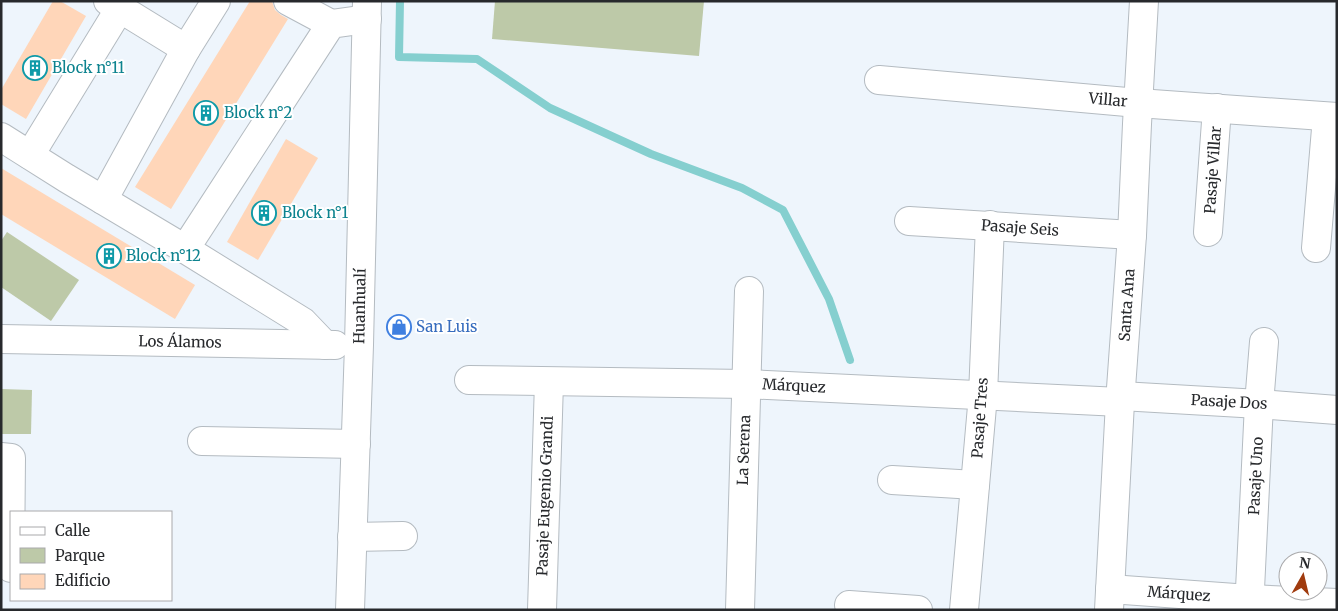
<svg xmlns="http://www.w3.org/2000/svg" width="1338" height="611" viewBox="0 0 1338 611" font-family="Merriweather,serif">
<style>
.green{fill:#bdc9a8}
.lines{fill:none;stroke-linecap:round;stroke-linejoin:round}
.stream{stroke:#85cfcf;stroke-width:8}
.building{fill:#ffd6b9}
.minor-casing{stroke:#b4bbc1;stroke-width:30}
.minor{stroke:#fff;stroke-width:28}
.labels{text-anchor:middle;stroke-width:4;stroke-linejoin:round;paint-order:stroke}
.culture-label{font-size:15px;fill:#0d838f;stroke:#fff;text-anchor:start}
.street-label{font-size:15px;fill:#27292c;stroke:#fff}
.shop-label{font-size:15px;fill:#366cbe;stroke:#fff;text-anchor:start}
</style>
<rect width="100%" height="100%" fill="#eef5fc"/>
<g class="green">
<path d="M495,1H704L699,56L492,39Z"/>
<path d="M7,232L79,280L51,321L1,287V241Z"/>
<path d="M1,389L32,390L31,434H1Z"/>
</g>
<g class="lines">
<path class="stream" d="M400,1L399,57L477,59L550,108L651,154L742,188L783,210L829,299L850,360"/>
</g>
<g class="building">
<path d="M53,1H60L86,16L26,119L1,104V90Z"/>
<path d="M250,1H272L275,10L281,15L288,19L171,209L135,187Z"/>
<path d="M286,139L318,158L258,260L227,242Z"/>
<path d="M1,168L195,285L175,319L1,214Z"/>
</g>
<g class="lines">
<defs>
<g id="minor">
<path d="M108,1L186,49L216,1"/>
<path d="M288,1L331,24"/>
<path d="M879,80L1138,103L1337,117"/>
<path d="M1,137L66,178L185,249L303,322L325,345"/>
<path d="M30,155L120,8"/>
<path d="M103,200L186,49"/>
<path d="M909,221L1132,235"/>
<path d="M1208,232L1217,108"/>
<path d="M1316,248L1327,117"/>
<path d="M185,249L331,24L367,19"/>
<path d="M1,339L335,345"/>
<path d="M469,380L746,384L1120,402"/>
<path d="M1121,396L1259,404L1337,410"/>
<path d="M202,441L356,444"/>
<path d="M1,457L11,458L10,566L11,568"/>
<path d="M892,480L975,485"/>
<path d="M352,537L403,536"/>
<path d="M1110,589L1249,599L1337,603"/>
<path d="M849,605L918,610"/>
<path d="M350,610L359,345L367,1"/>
<path d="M542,610L549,382"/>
<path d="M740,610L749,291"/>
<path d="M964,610L983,395L990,225"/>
<path d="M1109,610L1120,402L1132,235L1137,124L1144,1"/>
<path d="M1249,610L1259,404L1264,342"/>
</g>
</defs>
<use href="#minor" class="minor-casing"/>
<use href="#minor" class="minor"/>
</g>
<defs>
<symbol id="building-ring" viewBox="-11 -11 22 22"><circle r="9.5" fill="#fff" stroke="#0f9aa8" stroke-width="1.5"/><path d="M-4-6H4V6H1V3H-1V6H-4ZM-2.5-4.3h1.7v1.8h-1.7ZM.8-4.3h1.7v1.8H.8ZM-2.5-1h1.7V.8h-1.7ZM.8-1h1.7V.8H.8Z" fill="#0f9aa8"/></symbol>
<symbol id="shop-ring" viewBox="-11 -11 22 22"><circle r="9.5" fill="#fff" stroke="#3f7fe0" stroke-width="1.5"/><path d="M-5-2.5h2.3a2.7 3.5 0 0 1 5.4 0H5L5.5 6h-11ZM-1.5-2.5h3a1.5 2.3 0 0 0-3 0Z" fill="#3f7fe0"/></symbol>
</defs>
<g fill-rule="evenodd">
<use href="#building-ring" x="21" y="54" width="28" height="28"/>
<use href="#building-ring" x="192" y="99" width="28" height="28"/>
<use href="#building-ring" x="250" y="199" width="28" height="28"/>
<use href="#building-ring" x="95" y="242" width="28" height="28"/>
<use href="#shop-ring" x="385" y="313" width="28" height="28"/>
</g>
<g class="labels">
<g class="culture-label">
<text x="52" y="73">Block n°11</text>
<text x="224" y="118">Block n°2</text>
<text x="282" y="218">Block n°1</text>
<text x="126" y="261">Block n°12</text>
</g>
<g class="street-label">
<text transform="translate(1108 100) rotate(5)" y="5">Villar</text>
<text transform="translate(1213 170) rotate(-86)" y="5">Pasaje Villar</text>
<text transform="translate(1020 228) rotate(4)" y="5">Pasaje Seis</text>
<text transform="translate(1127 305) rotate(-86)" y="5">Santa Ana</text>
<text transform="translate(360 306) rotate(-89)" y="5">Huanhualí</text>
<text transform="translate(180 342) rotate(1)" y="5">Los Álamos</text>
<text transform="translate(794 386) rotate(3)" y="5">Márquez</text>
<text transform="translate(1229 402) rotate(3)" y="5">Pasaje Dos</text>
<text transform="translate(980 418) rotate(-86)" y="5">Pasaje Tres</text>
<text transform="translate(744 450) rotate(-88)" y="5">La Serena</text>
<text transform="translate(1256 476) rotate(-87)" y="5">Pasaje Uno</text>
<text transform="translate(545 496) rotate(-88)" y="5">Pasaje Eugenio Grandi</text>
<text transform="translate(1179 594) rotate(4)" y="5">Márquez</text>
</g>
<g class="shop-label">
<text x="416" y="332">San Luis</text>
</g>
</g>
<rect width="1338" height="611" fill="none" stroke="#27292c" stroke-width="5"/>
<rect x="10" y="511" width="162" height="90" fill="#ffffff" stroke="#a9a9ab"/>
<rect x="20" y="527" width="25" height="8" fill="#ffffff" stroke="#a9a9ab"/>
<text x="55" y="536" font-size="15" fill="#27292c">Calle</text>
<rect x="20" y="548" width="25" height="15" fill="#bdc9a8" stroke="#a9a9ab"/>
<text x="55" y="561" font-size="15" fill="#27292c">Parque</text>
<rect x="20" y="574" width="25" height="15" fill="#ffd6b9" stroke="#a9a9ab"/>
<text x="55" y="586" font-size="15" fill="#27292c">Edificio</text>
<g transform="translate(1303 576) rotate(8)"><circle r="24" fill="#ffffff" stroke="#a9a9ab"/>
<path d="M0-4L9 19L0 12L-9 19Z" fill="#a03b0e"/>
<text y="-8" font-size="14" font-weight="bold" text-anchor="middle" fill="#27292c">N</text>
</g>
</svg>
